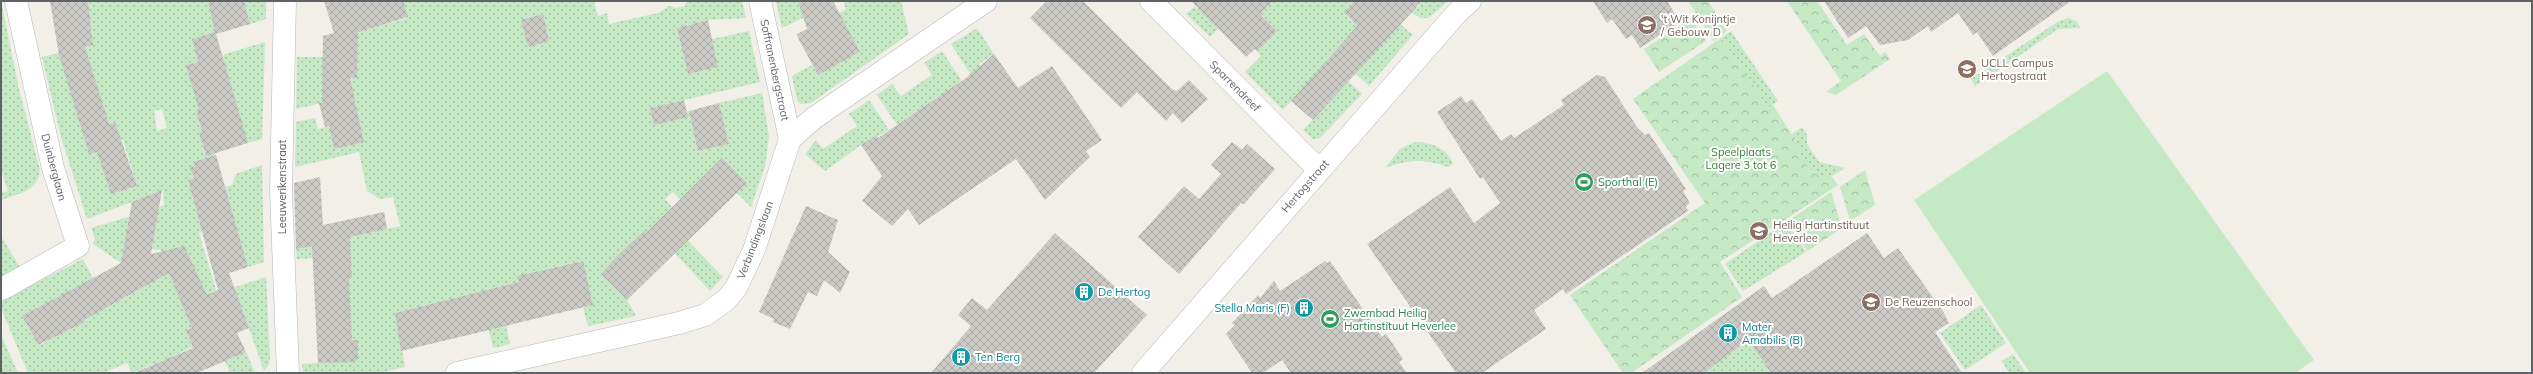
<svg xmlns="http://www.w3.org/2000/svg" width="2533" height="374" viewBox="0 0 2533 374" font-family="Mulish,sans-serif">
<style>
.grass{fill:url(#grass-dots);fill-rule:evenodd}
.forest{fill:url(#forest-crowns)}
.pitch{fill:#c5e8c5}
.building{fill:url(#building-cross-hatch)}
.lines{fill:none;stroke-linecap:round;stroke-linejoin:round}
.minor-casing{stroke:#b5b8bc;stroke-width:23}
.minor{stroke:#fff;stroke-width:22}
.labels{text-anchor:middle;stroke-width:4;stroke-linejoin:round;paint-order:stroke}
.education-label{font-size:11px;fill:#785e54;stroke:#fff;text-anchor:start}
.street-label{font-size:11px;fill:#5f6368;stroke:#fff}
.park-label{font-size:11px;fill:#348238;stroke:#fff}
.leisure-label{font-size:11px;fill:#27864d;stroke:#fff;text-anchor:start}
.culture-label{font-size:11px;fill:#0d838f;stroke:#fff;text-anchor:start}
</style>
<defs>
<pattern id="grass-dots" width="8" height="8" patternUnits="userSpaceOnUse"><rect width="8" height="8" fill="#c5e8c5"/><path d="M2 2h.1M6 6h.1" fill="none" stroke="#a3c0a4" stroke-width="1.8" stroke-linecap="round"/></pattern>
<pattern id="forest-crowns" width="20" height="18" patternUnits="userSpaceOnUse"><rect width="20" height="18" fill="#c5e8c5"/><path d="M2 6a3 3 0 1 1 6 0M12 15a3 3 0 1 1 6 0" fill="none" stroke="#a3c0a4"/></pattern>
<pattern id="building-cross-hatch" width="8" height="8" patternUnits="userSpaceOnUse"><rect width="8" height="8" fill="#cccac5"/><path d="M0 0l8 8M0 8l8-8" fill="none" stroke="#a9a8a4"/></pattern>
</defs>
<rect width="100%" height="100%" fill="#f1efe8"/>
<g class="grass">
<path d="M1,1L19,89L40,170C38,191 18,194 1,200V193L8,191L1,169Z"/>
<path d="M88,1H208L216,34L211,33L192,39L198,62L187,65L193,88L209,107L196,111L202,132L199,133L205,155L214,153L216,155L193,162L195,166L191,168L194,178L188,180L202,232L199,233L217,293L266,277L270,358L269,364L264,371L242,308L186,330L192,347L175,355L178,364L154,366L153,364L132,373L127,363L103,373H28L1,308V301L83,259L93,279L22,316L38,346L48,341L46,337L63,333L85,322L81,315L106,308L141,289L137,281L157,276L161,250L152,249L157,220L141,215L164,205L163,190L87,219L61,137L42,57L93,45ZM66,74L108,124L115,122L119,133L114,143L123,140L137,186L111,194L98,151L86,145ZM162,109L167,128L157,131L154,111Z"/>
<path d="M244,1H266V19L250,24Z"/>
<path d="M401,1H594L598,16L607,13L609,24L658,13L669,6L676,8L685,6L687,1H742L746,18L708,20L677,28L688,74L718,67L712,39L749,31L760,82L650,108L689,111L699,151L729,144L719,103L762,93L769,137L765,167L751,207L737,193L746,183L681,200L673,192L665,199L672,207L664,216L723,277L710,291L654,231L607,280L627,300L636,316L588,326L583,308L593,305L582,261L540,270L543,285L517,276L519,282L498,287L510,344L493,348L480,292L395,313L405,367L379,373H303L302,364L358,360V340L345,339L350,298L349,277H352V266H348V256L297,259L296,249L400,226L393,197L380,199L367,191L359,152L295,167L296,122L315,118L318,129L329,126L334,149L364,141L354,95L296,109L297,57H324L323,77H357L358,27L382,20L383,25L408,18ZM543,14L549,41L528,46L521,20Z"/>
<path d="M776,1H798L800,6L816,1H838L782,28Z"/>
<path d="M843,1H901L909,34L811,103L801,104L797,100L792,76L812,65L818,75L860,52L839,13L846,9Z"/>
<path d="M1206,1H1212L1228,19L1210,37L1186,14L1195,6L1197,9Z"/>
<path d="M1259,1H1355L1345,12L1348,18L1379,47L1400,24L1413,35L1369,86L1354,73L1343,42L1326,61L1362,94L1320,138L1313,139L1303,130L1332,99L1291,101L1283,110L1245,72L1261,56L1257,51L1277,31L1260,14L1266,8Z"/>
<path d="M1399,1H1408L1417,8L1422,1H1448C1423,25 1424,23 1399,1Z"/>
<path d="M2069,18L2076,21L2081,28L2058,29L1975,86L1971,79L2059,21Z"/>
<path d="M977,28L994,54L979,64L981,68L971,75L951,44Z"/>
<path d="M1731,31L1778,101L1768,108L1721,38Z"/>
<path d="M265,42L262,139L247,143L222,55Z"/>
<path d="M942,51L962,81L897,125L877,95L892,84L901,96L932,75L924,63Z"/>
<path d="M869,100L889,130L861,145L825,171L805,154L816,140L823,149L857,126L849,114Z"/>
<path d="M1802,127L1807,135V144L1819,162L1845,168C1841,170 1836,175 1831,176C1819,179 1805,169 1801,157C1797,148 1798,144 1792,134Z"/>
<path d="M1415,142C1430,142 1448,148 1453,164L1448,167C1422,159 1410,159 1385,168L1400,149Z"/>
<path d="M262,165L264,262L248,267L225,187L232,185L236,174Z"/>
<path d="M131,216L121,263L93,244L95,239L91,228Z"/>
<path d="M1786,222L1806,252L1743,291L1725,264Z"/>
<path d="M1,236L23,273L1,285Z"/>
<path d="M1981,305L2006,343L1965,370L1940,333Z"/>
<path d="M1,335L18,373H1Z"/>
<path d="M1748,340L1771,373H1704Z"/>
<path d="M246,352L255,373H230L225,361Z"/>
<path d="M2013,354L2026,373H2009L2002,361Z"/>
</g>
<g class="forest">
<path d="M1688,1H1708L1727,31L1714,41Z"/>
<path d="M1787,1H1817L1847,45L1864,34L1880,56L1885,52L1890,59L1836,95L1826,92L1841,81Z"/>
<path d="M1691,19L1706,41L1659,72L1644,49Z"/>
<path d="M1721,38L1768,108L1773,105L1799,146L1801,157L1809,170L1818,175L1831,176L1838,185L1720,262L1742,297L1631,373H1623L1570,295L1705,203L1633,99Z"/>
<path d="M1865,170L1875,205L1850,221L1840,187Z"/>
<path d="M1831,192L1842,228L1807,251L1788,221Z"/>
</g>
<path class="pitch" d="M2107,71L2314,360L2295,373H2030L1914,200Z"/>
<g class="building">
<path d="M50,1H88L93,45L85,47L109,124L115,122L137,186L111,194L97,152L89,154L59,55Z"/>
<path d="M208,1H244L250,24L216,34L248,143L206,156L199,133L202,132L196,110H199L186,65L198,62L192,39L215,32Z"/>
<path d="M324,1H403L408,17L358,32L357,78L350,77L364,142L334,149L329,126L325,127L319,103H322L323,36L334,33Z"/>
<path d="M798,1H833L860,52L818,75L798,38L797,34L807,29Z"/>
<path d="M1047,1H1083L1173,90L1177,91L1189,80L1208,99L1182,123L1173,113L1166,121L1137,92L1121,108L1030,18Z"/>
<path d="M1191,1H1273L1260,14L1277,31L1257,51L1255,49L1246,57Z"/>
<path d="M1355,1H1422L1313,120L1291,101L1357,26L1344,12Z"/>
<path d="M1593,1H1667L1680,22L1640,48L1632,35L1626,39L1612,19L1607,23Z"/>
<path d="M1824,1H2071L1993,56L1977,32L1973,35L1958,13L1931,32L1928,26L1908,40L1880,45L1866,26L1848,38Z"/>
<path d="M543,14L549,41L528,47L521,20Z"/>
<path d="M708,20L718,67L688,74L677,28Z"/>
<path d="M994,54L1018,88L1052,66L1102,140L1086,151L1090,157L1045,200L1016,159L919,225L908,209L892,226L862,201L882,176L861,145L877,135L878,138L966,78Z"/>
<path d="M1597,75L1605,77L1637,127L1645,135L1649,133L1686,189L1683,191L1690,203L1686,206L1688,211L1566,294L1563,289L1534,310L1546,329L1482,373H1456L1367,244L1450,187L1474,223L1500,203L1483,177L1480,179L1437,112L1461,96L1466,103L1472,99L1501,141L1511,134L1514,138L1564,105L1561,100Z"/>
<path d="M684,100L688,117L654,125L650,108Z"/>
<path d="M719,103L729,144L698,151L689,111Z"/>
<path d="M1232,142L1242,150L1247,144L1275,169L1244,204L1241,203L1179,274L1138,237L1184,186L1199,199L1221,174L1211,165Z"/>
<path d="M216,155L248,267L229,273L249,328L237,333L246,352L197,373H134L193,348L186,330L192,328L169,273L84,320L85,322L38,345L22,316L121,263L132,202L162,190L151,254L184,246L207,295L218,290L188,180L194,178L190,168L195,166L193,162Z"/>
<path d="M722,158L747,183L627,300L601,274L619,254L644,231L646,233Z"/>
<path d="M320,177L323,225L384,212L387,229L350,237L352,277H349L352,340H358V360L352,362L318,363L312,246L296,249L294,183Z"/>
<path d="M806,206L838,220L828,252L850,272L840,293L824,280L817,296L808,292L790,329L773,322L774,319L759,312Z"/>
<path d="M1055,233L1147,315L1094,373H931L971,326L958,315L972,298L987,310Z"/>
<path d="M1867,233L1884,258L1898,248L1944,313L1949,323L1935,332L1962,373H1771L1748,340L1704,373H1642L1764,286L1772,298Z"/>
<path d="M583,261L593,305L401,351L395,313L519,282L517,276Z"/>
<path d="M1325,261L1327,263L1330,261L1382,337L1386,334L1403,359L1399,362L1407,373H1291L1282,360L1263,373H1252L1226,334L1235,325L1232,323L1258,295L1260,298L1274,281L1280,291Z"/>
</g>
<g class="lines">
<defs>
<g id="minor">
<path d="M285,1L281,191L288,373"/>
<path d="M760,1L790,139"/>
<path d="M1151,1L1319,170"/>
<path d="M2,289L78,246L53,168L16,1"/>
<path d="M457,373L679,323L705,315L726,300L736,288L754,250L790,139L814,118L986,1"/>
<path d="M1143,373L1456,14L1470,1"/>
</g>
</defs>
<use href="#minor" class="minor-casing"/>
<use href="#minor" class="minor"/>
</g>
<defs>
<symbol id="school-disc" viewBox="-11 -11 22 22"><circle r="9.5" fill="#8d6e63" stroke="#fff"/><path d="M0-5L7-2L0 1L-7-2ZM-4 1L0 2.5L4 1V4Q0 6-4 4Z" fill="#fff"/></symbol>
<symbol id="university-disc" viewBox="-11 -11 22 22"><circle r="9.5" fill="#8d6e63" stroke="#fff"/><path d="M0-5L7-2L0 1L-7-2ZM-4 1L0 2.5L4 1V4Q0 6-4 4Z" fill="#fff"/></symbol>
<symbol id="stadium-disc" viewBox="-11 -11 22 22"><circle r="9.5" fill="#2e9e5b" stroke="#fff"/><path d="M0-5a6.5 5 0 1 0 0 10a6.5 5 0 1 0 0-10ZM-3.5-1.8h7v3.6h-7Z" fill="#fff"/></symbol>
<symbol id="building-disc" viewBox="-11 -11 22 22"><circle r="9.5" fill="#0f9aa8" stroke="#fff"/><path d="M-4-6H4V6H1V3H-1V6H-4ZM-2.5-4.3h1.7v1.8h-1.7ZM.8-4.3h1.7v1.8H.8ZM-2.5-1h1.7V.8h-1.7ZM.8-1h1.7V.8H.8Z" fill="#fff"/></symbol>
</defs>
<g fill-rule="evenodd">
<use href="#school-disc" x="1636" y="14" width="22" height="22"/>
<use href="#university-disc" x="1956" y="58" width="22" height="22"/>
<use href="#stadium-disc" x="1573" y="171" width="22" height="22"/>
<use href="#school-disc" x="1748" y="220" width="22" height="22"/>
<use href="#building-disc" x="1073" y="281" width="22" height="22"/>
<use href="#school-disc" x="1860" y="291" width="22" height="22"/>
<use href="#building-disc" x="1293" y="297" width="22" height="22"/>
<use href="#stadium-disc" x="1319" y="308" width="22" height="22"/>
<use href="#building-disc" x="1717" y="322" width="22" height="22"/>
<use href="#building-disc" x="950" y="346" width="22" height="22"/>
</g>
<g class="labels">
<g class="education-label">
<text x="1661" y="23">'t Wit Konijntje<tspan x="1661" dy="13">/ Gebouw D</tspan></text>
<text x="1981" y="67">UCLL Campus<tspan x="1981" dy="13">Hertogstraat</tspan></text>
<text x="1773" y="229">Heilig Hartinstituut<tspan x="1773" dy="13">Heverlee</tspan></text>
<text x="1885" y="306">De Reuzenschool</text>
</g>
<g class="street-label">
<text transform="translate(775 70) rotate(78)" y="4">Saffranenbergstraat</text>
<text transform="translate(1235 86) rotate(45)" y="4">Sparrendreef</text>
<text transform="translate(54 167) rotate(75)" y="4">Duinberglaan</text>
<text transform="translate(1305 186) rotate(-49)" y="4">Hertogstraat</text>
<text transform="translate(282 187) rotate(-90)" y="4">Leeuwerikenstraat</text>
<text transform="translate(755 240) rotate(-69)" y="4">Verbindingslaan</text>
</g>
<g class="park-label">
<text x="1741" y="156">Speelplaats<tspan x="1741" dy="13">Lagere 3 tot 6</tspan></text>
</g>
<g class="leisure-label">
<text x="1598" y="186">Sporthal (E)</text>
<text x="1344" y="317">Zwembad Heilig<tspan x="1344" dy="13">Hartinstituut Heverlee</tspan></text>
</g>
<g class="culture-label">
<text x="1098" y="296">De Hertog</text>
<text x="1290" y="312" text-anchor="end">Stella Maris (F)</text>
<text x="1742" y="331">Mater<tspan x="1742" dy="13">Amabilis (B)</tspan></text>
<text x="975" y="361">Ten Berg</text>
</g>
</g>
<rect width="2533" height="374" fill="none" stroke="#5f6368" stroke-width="4"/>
</svg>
